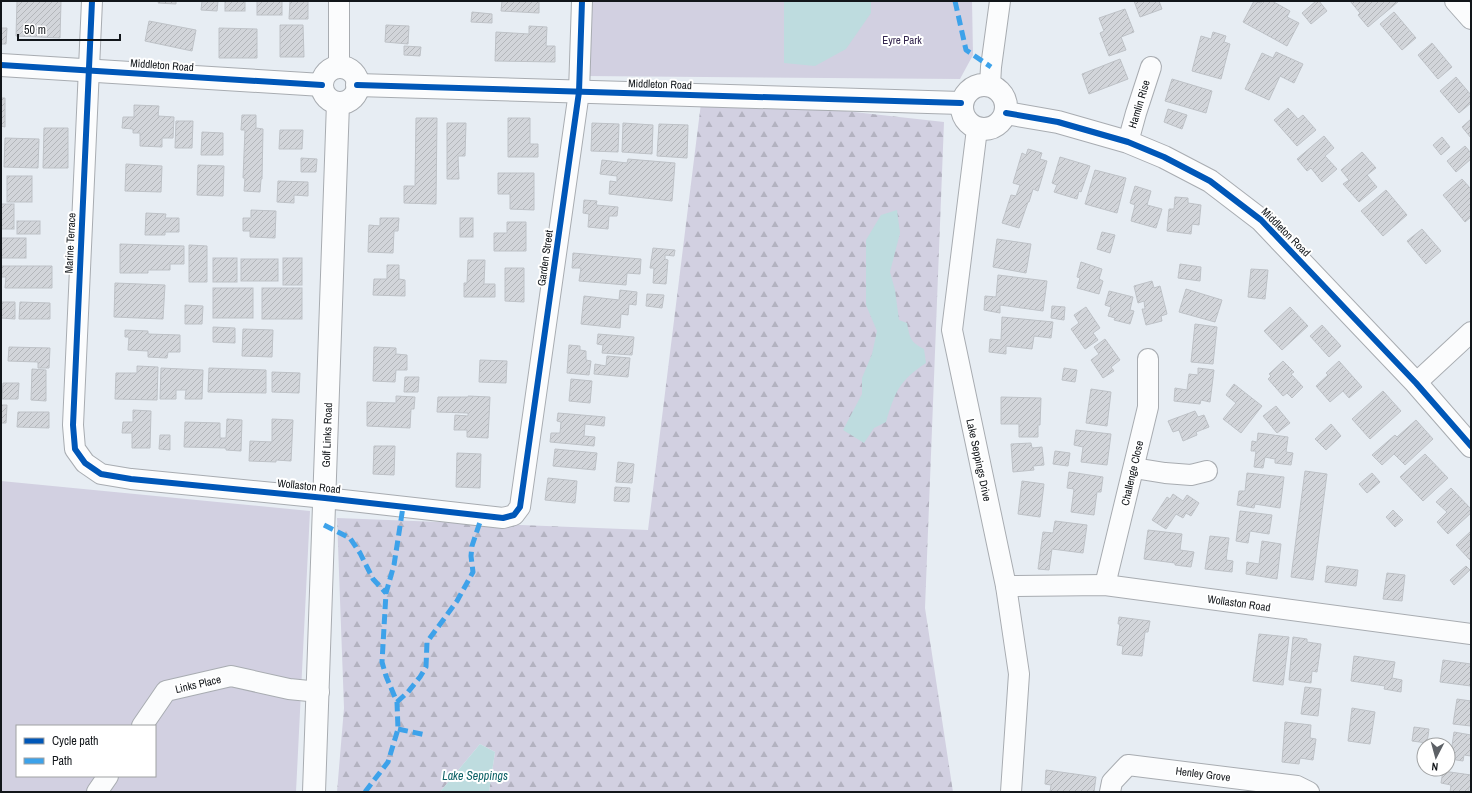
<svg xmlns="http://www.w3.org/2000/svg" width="1472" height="793" viewBox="0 0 1472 793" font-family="'Archivo Narrow',sans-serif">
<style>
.green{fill:#d2d0e1;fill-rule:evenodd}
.forest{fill:url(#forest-firs)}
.water{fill:#bedcdf}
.building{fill:url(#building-hatch);stroke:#bec2c7}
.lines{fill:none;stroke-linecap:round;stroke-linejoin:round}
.minor-casing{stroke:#a8acb1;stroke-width:22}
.major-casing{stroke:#a8acb1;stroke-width:24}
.minor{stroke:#fbfcfd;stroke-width:20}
.major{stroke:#fbfcfd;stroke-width:22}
.quiet{stroke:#3da2ea;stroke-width:5;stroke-dasharray:10 5;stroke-linecap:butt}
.cycleway-casing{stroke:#fff;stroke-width:8}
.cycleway{stroke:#0057b8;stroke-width:6}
.labels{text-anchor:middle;stroke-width:4;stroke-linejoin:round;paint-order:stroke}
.park-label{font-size:11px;fill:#34264f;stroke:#fff}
.street-label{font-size:11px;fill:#12161a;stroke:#fff}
.water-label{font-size:12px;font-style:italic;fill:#0d6166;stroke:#fff}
</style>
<defs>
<pattern id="forest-firs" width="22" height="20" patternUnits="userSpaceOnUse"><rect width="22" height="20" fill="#d2d0e1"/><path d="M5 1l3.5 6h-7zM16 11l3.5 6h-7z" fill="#b3b2c0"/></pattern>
<pattern id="building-hatch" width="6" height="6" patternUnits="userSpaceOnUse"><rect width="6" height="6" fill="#d2d5da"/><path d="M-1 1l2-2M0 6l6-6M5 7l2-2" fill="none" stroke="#b3b6ba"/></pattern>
</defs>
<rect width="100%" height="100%" fill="#e7edf3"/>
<g class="green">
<path d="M588,1H972L973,55L960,79L585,76Z"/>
<path d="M1,481L310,511L296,792H1ZM17,726H155V776H17Z"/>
</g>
<path class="forest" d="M702,95L944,122L925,608L953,792H489L495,752L480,744L440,792H337L344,708L337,518L648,530Z"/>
<g class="water">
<path d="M784,1H871V13L846,49L815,66L784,63Z"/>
<path d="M897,210L900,233L890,272L895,290L899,320L907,323C910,338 910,342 924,349L926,363C899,381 895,392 886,422L874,428L864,443L843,430L862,394V378L872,354L877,331L866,305V240L881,215Z"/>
<path d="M480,744L495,752L489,792H440Z"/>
</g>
<g class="building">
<path d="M17,1H61L60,38L16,36Z"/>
<path d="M159,1H176V4L158,3Z"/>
<path d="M202,1H218L217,11L201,10Z"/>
<rect x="225" y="1" width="20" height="10"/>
<rect x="257" y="1" width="25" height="14"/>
<path d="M290,1H308V19H289Z"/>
<path d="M502,1H539V13L501,11Z"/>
<path d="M1134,1H1159L1162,9L1140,17Z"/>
<path d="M1254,1L1261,3L1262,1H1272L1290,11L1287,17L1299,23L1287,46L1243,22Z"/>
<path d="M1316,1H1319L1327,11L1311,24L1302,13Z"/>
<path d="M1350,1H1399L1368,27L1358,15L1360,13Z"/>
<path d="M1125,9L1134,32L1121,37L1126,50L1109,56L1100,33L1104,31L1099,18Z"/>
<path d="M472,12L492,14V23L471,22Z"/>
<path d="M1394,12L1416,38L1402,50L1380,24Z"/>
<path d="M149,21L196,30L192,51L145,41Z"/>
<path d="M280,25H303L304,57H280Z"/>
<path d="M386,25L409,26L408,44L385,42Z"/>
<path d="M529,26L547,27L546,46H555V62L495,61L496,32L529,34Z"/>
<path d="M1,28H7L6,44H1Z"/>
<path d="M219,28L257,29V58H219Z"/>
<path d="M1213,32L1226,36L1224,42L1230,44L1221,79L1192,71L1201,36L1211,39Z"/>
<path d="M1432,43L1452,67L1438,79L1418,55Z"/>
<path d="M404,46L421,47L420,56L404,55Z"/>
<path d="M1276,52L1303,64L1294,83L1280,76L1269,100L1245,89L1262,53L1273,58Z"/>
<path d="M1120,59L1128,79L1089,94L1082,74Z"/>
<path d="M1456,77L1471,95V103L1459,113L1440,91Z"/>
<path d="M1172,79L1212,91L1206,113L1165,101Z"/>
<path d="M1,98H5V127L1,126Z"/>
<path d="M134,105L159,106L158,116L174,117L173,138H162V147L140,146V133H133V129L122,128L123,117H134Z"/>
<path d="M1288,108L1298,119L1303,115L1316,130L1297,146L1274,120Z"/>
<path d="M1168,109L1187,115L1182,129L1164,122Z"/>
<path d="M242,115H256V128L263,129L262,179H261L260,192L244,191L245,178H243L245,130H241Z"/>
<path d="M416,118H437L436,204L404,203V186H415Z"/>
<path d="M508,118H530V144H538V157H508Z"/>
<path d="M1471,119V138L1462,127Z"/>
<path d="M176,121H193L192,148H175Z"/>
<path d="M447,123H466L465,156H458L459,179H447Z"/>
<path d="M592,123L619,124L618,152L591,151Z"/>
<path d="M623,123L653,125L652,154L622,152Z"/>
<path d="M659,124L688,125L687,158L657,156Z"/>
<path d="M44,128H68V168H43Z"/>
<path d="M280,130H303L302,149H279Z"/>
<path d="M202,132L223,133V155H201Z"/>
<path d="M1324,136L1334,148L1325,156L1337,169L1322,182L1311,168L1307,171L1297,159Z"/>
<path d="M1442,137L1450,147L1441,155L1433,145Z"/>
<path d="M5,138L39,139L38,168L4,167Z"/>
<path d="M1465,146L1471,153V159L1456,172L1447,161Z"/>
<path d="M1028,149L1042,153L1040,159L1047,161L1038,191L1033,189L1029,202H1028L1019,228L1002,223L1011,195L1016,196L1020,185L1013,183L1022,153L1026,155Z"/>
<path d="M1362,152L1376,168L1367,175L1377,187L1359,202L1343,184L1349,180L1341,170Z"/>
<path d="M1060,157L1090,166L1081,192L1079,191L1077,199L1054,192L1057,185L1052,183Z"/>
<path d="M301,158L317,159L316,172H301Z"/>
<path d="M628,159L675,163L672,201L609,194L610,181L617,182V176L600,174L602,160L627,163Z"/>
<path d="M126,164L162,166L161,192L125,191Z"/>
<path d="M198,165L224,166L223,196L197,195Z"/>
<path d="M1095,170L1126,178L1117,213L1085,204Z"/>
<path d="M498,173H534V210L510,209V194H498Z"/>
<rect x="7" y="176" width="25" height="26"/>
<path d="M1462,179L1471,189V217L1465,222L1443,195Z"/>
<path d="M278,181L308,182V196L294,195V203L277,202Z"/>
<path d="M1135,186L1151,191L1147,205L1162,209L1156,228L1131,221L1135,205L1130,203Z"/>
<path d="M1386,190L1407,215L1383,236L1361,211Z"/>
<path d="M1175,197L1188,198V203L1201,205L1199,225L1192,224L1191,234L1167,231L1169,209H1174Z"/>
<path d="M584,200L597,201L596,205L618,207L617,216H609L608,229L588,227L589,214L583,213Z"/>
<rect x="1" y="204" width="13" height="25"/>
<path d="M251,210L276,211L275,238L250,237V231H243V218H251Z"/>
<path d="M146,213L166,214L165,218H179V232H165V235H145Z"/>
<path d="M380,218H399L398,231H394L393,253L368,252L369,225L380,226Z"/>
<rect x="460" y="218" width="13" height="19"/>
<rect x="17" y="221" width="23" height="13"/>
<path d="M507,222H526V251H494V233H507Z"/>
<path d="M1422,229L1441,251L1426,264L1407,241Z"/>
<path d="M1102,232L1115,235L1110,253L1097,249Z"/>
<rect x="1" y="238" width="25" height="20"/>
<path d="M997,239L1031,244L1026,273L993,267Z"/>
<path d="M120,244L184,246V264H170V270H148V273H120Z"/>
<path d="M189,245L207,246V282H189Z"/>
<path d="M653,248L675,250L674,256L665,255V259L668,260L666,284L653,283L654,268H650Z"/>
<path d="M573,253L641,259L640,274L627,273L626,285L579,281L581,268H572Z"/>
<rect x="213" y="258" width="24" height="24"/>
<rect x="283" y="258" width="19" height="27"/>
<rect x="241" y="259" width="37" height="22"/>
<path d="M468,260H485L484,284H495V297H464V283H467Z"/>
<path d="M1081,262L1102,269L1099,279L1103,281L1099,294L1077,288L1080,278L1077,277Z"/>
<path d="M1180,264L1201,267L1200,281L1178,278Z"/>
<path d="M387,265H399V279L405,280V296L373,295L374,279H387Z"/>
<path d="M1,266H52V288H5L6,277H1Z"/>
<path d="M505,268H524V302L505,301Z"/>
<path d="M1251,269L1268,270L1265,299L1248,297Z"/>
<path d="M998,275L1047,281L1043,311L1000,305V313L984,310L985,296L996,297Z"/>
<path d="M1152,281L1154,288L1160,286L1167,314L1161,316L1162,321L1146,325L1142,309H1145L1144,301L1138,303L1134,286Z"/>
<path d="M115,283L165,285L163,319L114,317Z"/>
<rect x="213" y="288" width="40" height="30"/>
<rect x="262" y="288" width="40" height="31"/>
<path d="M1186,289L1222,300L1215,322L1179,312Z"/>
<path d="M620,290L637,292L636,305L629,304L628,315L621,314L620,328L581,324L584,296L619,300Z"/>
<path d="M1109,291L1133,297L1130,310L1134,311L1130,324L1114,320L1115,318L1108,316L1111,307L1105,305Z"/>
<path d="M647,294L664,295L662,308L646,306Z"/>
<path d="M1,302H15V319L1,318Z"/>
<path d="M20,302L50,303V319H19Z"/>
<path d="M185,305L203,306L202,324H185Z"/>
<path d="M1052,306L1065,307L1064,320L1051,318Z"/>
<path d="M1086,307L1100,328L1093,333L1098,340L1085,349L1071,329L1079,323L1074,315Z"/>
<path d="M1290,307L1308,326L1282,350L1264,331Z"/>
<path d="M1002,317L1053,322L1051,338L1034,336L1032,349L1006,346V354L989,352L990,339L1001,340Z"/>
<path d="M1195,324L1217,327L1213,364L1191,362Z"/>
<path d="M1322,325L1341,346L1329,357L1310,336Z"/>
<path d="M213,327L235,328V343L213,342Z"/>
<path d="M243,329L273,330L272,357L242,356Z"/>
<path d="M125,330L148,331V334L180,335V352H168L167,358L148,357V351L128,350L129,337H125Z"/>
<path d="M598,334L634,337L632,355L602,353L603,345L597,344Z"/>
<path d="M1105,339L1120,360L1111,367L1114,371L1103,378L1091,360L1099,354L1094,347Z"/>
<path d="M569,345L580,346V350L586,351V360L591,361L589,375L567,373Z"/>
<path d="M9,347L50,348L49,368H38V362L8,361Z"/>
<path d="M374,347L396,348V354L407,355V370H396L395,382L373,381Z"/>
<path d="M607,356L630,358L628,377L594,374L595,364L606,366Z"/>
<path d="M480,360L507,361L506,383L479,382Z"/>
<path d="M1283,361L1294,372L1291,374L1303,387L1292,398L1287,393L1283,396L1268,379L1271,376L1269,374Z"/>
<path d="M1339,361L1362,387L1349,398L1343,391L1330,402L1316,386L1328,375L1326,373Z"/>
<path d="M137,366L158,367L157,400L115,399L116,373H137Z"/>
<path d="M161,368L203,370L202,399H185L186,390H176V399H160Z"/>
<path d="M209,368L266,370V393L208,392Z"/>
<path d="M1064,368L1077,370L1075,382L1062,380Z"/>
<path d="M1198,368L1214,370L1210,402L1201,400L1200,404L1174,401L1175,388L1187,390L1189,374L1198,375Z"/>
<path d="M32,369L46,370V401L31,400Z"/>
<path d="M272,372L300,373L299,393L272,392Z"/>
<path d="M405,377H419L418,392H404Z"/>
<path d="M571,379L592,381L590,403L569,401Z"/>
<path d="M3,383H19L18,399H2Z"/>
<path d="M1234,384L1262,406L1241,433L1223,419L1236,403L1226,395Z"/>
<path d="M1091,389L1111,392L1107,426L1086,423Z"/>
<path d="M1383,391L1401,411L1370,439L1352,419Z"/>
<path d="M396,396L415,397L414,409H411L410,428L367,426V402L396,403Z"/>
<path d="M468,396L490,397L488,438L467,437V430H454L455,415L468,416V413L437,412L438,397H468Z"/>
<path d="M1001,397L1041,398L1040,425H1038V437H1019V424H1001Z"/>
<path d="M1,405H7L6,423H1Z"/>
<path d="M1276,406L1290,423L1277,433L1263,416Z"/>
<path d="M133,410L151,411L150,448H132V433H122L123,422H133Z"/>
<path d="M1195,411L1198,417L1204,415L1209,427L1196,432L1197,435L1183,441L1179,430L1173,432L1168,421Z"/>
<path d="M18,412H49V428L17,427Z"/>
<path d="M558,413L605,417L604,426L585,424L584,436L595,437L594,446L550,442L551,433H560L561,422L557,421Z"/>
<path d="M227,419L242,420L241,451L226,450V448L184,447L185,422L220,423V438H226Z"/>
<path d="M272,419L293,420L291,461L276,460V462L249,461L250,441L272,442Z"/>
<path d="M1416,420L1433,439L1405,465L1394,454L1382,465L1372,455L1395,435L1397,437Z"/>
<path d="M1331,424L1341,436L1326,450L1315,439Z"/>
<path d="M1076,430L1111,434L1107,465L1081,462L1083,447L1074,445Z"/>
<path d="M1258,433L1288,437L1286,452L1293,453L1291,465L1275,463V459L1265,457L1263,468L1254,467L1256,451H1251L1252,441L1257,442Z"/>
<path d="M160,435H170V450L159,449Z"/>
<path d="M1031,443L1032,448L1042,447L1044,465L1033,466L1034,470L1013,472L1011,444Z"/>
<path d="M374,446H395L394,475L373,474Z"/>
<path d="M555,449L597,453L595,470L553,466Z"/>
<path d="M1055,451L1070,453L1068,466L1053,464Z"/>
<path d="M457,453L481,454L480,488L456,487Z"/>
<path d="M1425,454L1448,478L1423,501L1400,477Z"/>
<path d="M618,462L634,464L632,483L616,482Z"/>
<path d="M1305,471L1327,474L1313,580L1291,577Z"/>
<path d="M1069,472L1103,477L1101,492H1097L1094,515L1071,512L1074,489L1067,488Z"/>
<path d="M1247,473L1284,477L1280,508L1255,504L1254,508L1237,505L1239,491H1245Z"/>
<path d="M1372,473L1380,482L1367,493L1359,484Z"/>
<path d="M548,478L577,481L575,503L545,500Z"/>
<path d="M1022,481L1044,484L1040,517L1018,514Z"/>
<path d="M615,487L630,488L629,502L614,501Z"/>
<path d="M1451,488L1471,509V513L1448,534L1437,522L1447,512L1436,502Z"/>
<path d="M1173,494L1183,501L1187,495L1199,503L1191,516L1186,513L1183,518L1176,514L1166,529L1152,520L1167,497L1170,499Z"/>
<path d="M1393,510L1403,520L1395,527L1386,517Z"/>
<path d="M1240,511L1272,515L1269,534L1250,531L1248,543L1236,541Z"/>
<path d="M1055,521L1087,525L1083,553L1052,549L1049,570L1038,569L1043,532L1053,533Z"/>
<path d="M1148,530L1182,534L1180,550L1194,552L1191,567L1175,565V563L1144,559Z"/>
<path d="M1471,531V561L1456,545Z"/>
<path d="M1210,536L1229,538L1226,560L1233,561L1232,572L1205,569Z"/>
<path d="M1262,541L1281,544L1277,579L1246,574L1247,562L1259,564Z"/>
<path d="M1327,566L1358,570L1356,586L1325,582Z"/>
<path d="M1466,566L1470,570L1454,585L1450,580Z"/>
<path d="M1387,573L1405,575L1402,601L1383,599Z"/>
<path d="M1119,617L1150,621L1148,632H1145L1142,656L1122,654L1123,646L1117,645L1120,624H1118Z"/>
<path d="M1259,634L1289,637L1283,685L1253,681Z"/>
<path d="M1293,637L1307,639V642L1321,644L1317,672L1312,671L1311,683L1289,680Z"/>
<path d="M1354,656L1395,662L1392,678L1402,680L1401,692L1384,689L1385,686L1351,681Z"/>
<path d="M1443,660L1471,664V686L1440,682Z"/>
<path d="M1305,687L1321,689L1318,716L1301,714Z"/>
<path d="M1457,699L1471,701V726L1453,724Z"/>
<path d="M1352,708L1375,712L1370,744L1348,741Z"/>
<path d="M1285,722L1311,725L1310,738L1316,739L1313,760L1300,758L1299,764L1282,762Z"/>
<path d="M1414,727L1429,729L1427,743L1412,741Z"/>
<path d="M1454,732L1471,735V756L1464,755L1463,761L1450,759Z"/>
<path d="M1046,770L1096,777L1094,792H1050L1051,785L1045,784Z"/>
<path d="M1443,771L1471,775V787H1469V792H1450L1451,785L1441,783Z"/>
</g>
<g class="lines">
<defs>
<g id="minor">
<path d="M92,1L73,425L75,449L85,463L101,474L131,479L325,498L503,518L514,515L520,507L579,92L582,1"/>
<path d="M339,1V67"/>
<path d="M1455,1L1471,19"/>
<path d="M990,85L991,67L1000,1"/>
<path d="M977,129L952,330L1006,586L1019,674L1011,792"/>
<path d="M1128,142L1136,113L1151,67"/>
<path d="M1416,383L1471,332"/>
<path d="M1134,468L1165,473L1191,475L1207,471"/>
<path d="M1105,585L1148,407V359"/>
<path d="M1006,586L1105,585L1471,634"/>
<path d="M142,726L166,691L231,676L289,689L319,692"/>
<path d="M97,792L108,776"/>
<path d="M1110,792L1112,782L1128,765L1297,786L1309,792"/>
</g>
<g id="major">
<path d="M1,65L322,85"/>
<circle cx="340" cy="85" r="18"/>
<circle cx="984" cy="107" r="22"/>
<path d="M357,85L961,103"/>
<path d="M1006,113L1058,122L1128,142L1164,157L1210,181L1261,220L1416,383L1471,446"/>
<path d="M314,792L338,103"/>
</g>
</defs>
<use href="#minor" class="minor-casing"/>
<use href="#major" class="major-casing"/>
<use href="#minor" class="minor"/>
<use href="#major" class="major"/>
<g class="quiet">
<path d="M955,1L966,50L991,67"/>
<path d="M324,525L350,538L360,553L373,579L386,593"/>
<path d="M397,702L408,692L420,677L426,667L427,642L457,601L473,572L471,556L472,546L482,516"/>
<path d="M398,729L426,735"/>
<path d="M365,792L388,762L398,729L397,702L386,676L382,662L386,593L394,565L403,507"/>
</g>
<defs>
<g id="cycleway">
<path d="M92,1L73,425L75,449L85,463L101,474L131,479L325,498L503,518L514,515L520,507L579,92L582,1"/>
<path d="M1,65L322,85"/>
<path d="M357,85L961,103"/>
<path d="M1006,113L1058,122L1128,142L1164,157L1210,181L1261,220L1416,383L1471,446"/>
</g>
</defs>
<use href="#cycleway" class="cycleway-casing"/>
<use href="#cycleway" class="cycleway"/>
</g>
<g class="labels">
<g class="park-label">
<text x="902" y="44">Eyre Park</text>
</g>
<g class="street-label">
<text transform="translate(162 65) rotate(4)" y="4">Middleton Road</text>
<text transform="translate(660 84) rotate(2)" y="4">Middleton Road</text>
<text transform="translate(1139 104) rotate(-73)" y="4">Hamlin Rise</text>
<text transform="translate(1286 232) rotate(45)" y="4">Middleton Road</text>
<text transform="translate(70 243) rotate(-87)" y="4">Marine Terrace</text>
<text transform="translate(545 258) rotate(-82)" y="4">Garden Street</text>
<text transform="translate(327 435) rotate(-88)" y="4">Golf Links Road</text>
<text transform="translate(979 460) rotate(78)" y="4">Lake Seppings Drive</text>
<text transform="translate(1132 473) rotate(-77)" y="4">Challenge Close</text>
<text transform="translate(309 486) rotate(6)" y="4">Wollaston Road</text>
<text transform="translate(1239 603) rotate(8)" y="4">Wollaston Road</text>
<text transform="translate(198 684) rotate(-13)" y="4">Links Place</text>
<text transform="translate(1203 774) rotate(7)" y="4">Henley Grove</text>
</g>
<g class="water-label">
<text x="475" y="780">Lake Seppings</text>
</g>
</g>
<rect width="1472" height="793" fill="none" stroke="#12161a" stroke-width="4"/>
<rect x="16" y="725" width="140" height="52" fill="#ffffff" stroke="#a0a2a3"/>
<rect x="24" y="738" width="20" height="6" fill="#0057b8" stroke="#a0a2a3"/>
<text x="52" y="745" font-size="12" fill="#12161a">Cycle path</text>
<rect x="24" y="758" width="20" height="6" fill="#3da2ea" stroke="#a0a2a3"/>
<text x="52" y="765" font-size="12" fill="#12161a">Path</text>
<g transform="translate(1436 757) rotate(186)"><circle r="19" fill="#ffffff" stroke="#a0a2a3"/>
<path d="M0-3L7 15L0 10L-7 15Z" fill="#5d6166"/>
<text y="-6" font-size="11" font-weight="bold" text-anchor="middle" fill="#12161a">N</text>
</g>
<path d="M18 34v6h102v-6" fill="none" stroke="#12161a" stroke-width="2"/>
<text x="24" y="34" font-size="12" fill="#12161a" stroke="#ffffff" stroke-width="3" paint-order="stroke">50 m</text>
</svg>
